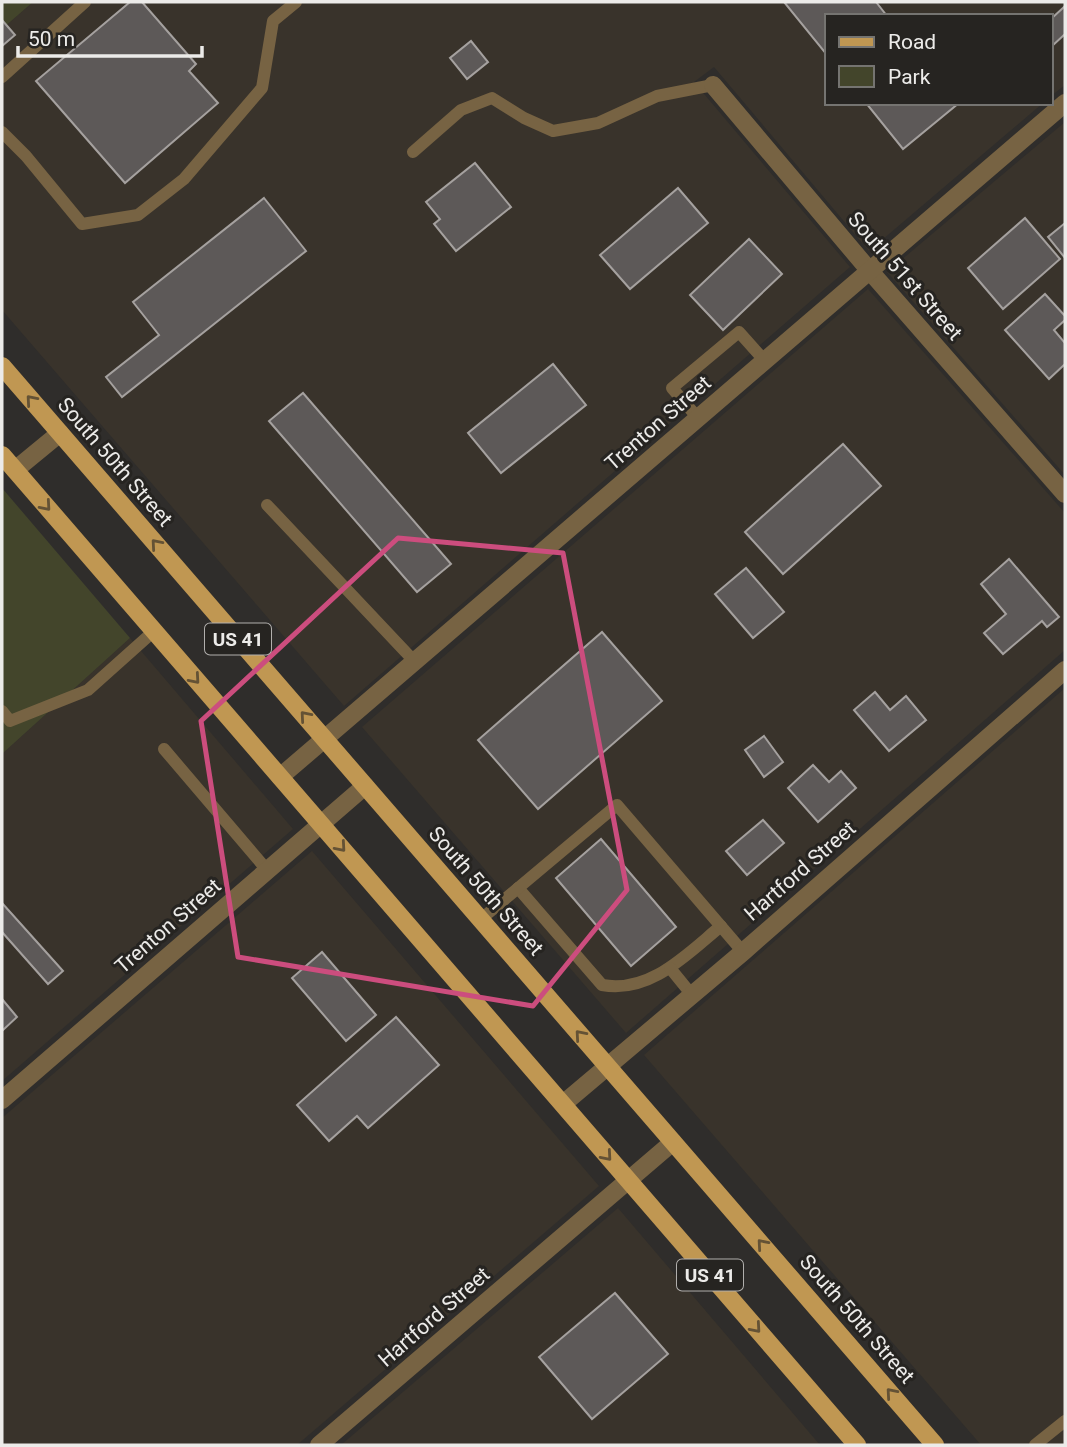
<svg xmlns="http://www.w3.org/2000/svg" width="1067" height="1447" viewBox="0 0 1067 1447" font-family="Roboto,sans-serif">
<style>
.built{fill:#39332b}
.green{fill:#43452b}
.building{fill:#5d5958;stroke:#a5a19f;stroke-width:2}
.lines{fill:none;stroke-linecap:round;stroke-linejoin:round}
.lane{stroke:#776343;stroke-width:12}
.street{stroke:#776343;stroke-width:18}
.primary{stroke:#c09752;stroke-width:18}
.oneway{stroke:#645235}
.marked{fill:none;stroke:#cc4d7e;stroke-width:5;stroke-linejoin:round}
.labels{text-anchor:middle;stroke-width:6;stroke-linejoin:round;paint-order:stroke}
.shield{fill:#262421;stroke:#b1afad;stroke-width:2}
.shield-label{font-size:19px;font-weight:bold;fill:#ecebe9}
.street-label{font-size:21px;fill:#ecebe9;stroke:#262421}
</style>
<rect width="100%" height="100%" fill="#2f2d2b"/>
<g class="built">
<path d="M33,2H1065V85L1051,96V16H827V103H1043L869,251L714,67L694,82L850,267L344,706L2,310V29Z"/>
<path d="M1065,122V475L887,272Z"/>
<path d="M868,289L1065,513V650L626,1033L362,727Z"/>
<path d="M130,638L293,829L2,1081V754Z"/>
<path d="M1065,688V1445H981L644,1055Z"/>
<path d="M312,851L599,1186L297,1445H2V1118Z"/>
<path d="M618,1208L820,1445H341Z"/>
</g>
<g class="green">
<path d="M2,2H33L2,29Z"/>
<path d="M2,488L130,638L2,754Z"/>
</g>
<g class="building">
<path d="M130,2H142L196,64L189,71L218,103L125,183L36,81Z"/>
<path d="M784,2H876L887,16H827V55Z"/>
<path d="M1065,6V34L1051,47V19Z"/>
<path d="M2,20L15,35L2,46Z"/>
<path d="M471,41L488,62L467,79L450,58Z"/>
<path d="M866,103H959L903,149Z"/>
<path d="M475,163L511,207L456,251L434,224L440,219L426,202Z"/>
<path d="M678,188L708,223L630,289L600,255Z"/>
<path d="M264,198L306,251L122,397L106,377L159,335L133,302Z"/>
<path d="M1025,218L1060,259L1003,309L968,268Z"/>
<path d="M1065,223V258L1048,237Z"/>
<path d="M749,239L782,274L723,330L690,295Z"/>
<path d="M1045,294L1065,316V320L1054,330L1065,343V364L1049,379L1005,330Z"/>
<path d="M553,364L586,405L501,473L468,433Z"/>
<path d="M303,393L451,564L417,592L269,421Z"/>
<path d="M843,444L881,486L783,574L745,532Z"/>
<path d="M1009,559L1059,617L1047,627L1042,621L1003,654L984,633L1006,614L981,584Z"/>
<path d="M746,568L784,612L753,638L715,594Z"/>
<path d="M602,632L662,701L538,809L478,740Z"/>
<path d="M875,692L890,710L906,696L926,720L889,751L854,710Z"/>
<path d="M764,736L783,762L764,777L745,750Z"/>
<path d="M813,765L829,782L841,771L856,788L818,822L788,788Z"/>
<path d="M763,820L784,843L747,875L726,851Z"/>
<path d="M601,839L676,927L631,966L556,878Z"/>
<path d="M2,903L63,971L48,984L2,932Z"/>
<path d="M322,952L376,1015L346,1041L292,978Z"/>
<path d="M2,999L17,1017L2,1031Z"/>
<path d="M396,1017L439,1065L368,1128L357,1116L329,1141L297,1105Z"/>
<path d="M615,1293L668,1354L592,1419L539,1357Z"/>
</g>
<g class="lines">
<g class="lane">
<path d="M2,77L85,2"/>
<path d="M2,132L26,156L82,224L138,215L184,179L262,88L273,21L296,2"/>
<path d="M413,152L461,110L492,98L524,118L553,131L598,123L657,96L713,85"/>
<path d="M698,418L672,388L739,332L764,360"/>
<path d="M267,505L416,663"/>
<path d="M2,711L10,721L88,690L154,631"/>
<path d="M164,749L267,870"/>
<path d="M518,888L602,985C650,994 687,954 721,926"/>
<path d="M480,920L617,805L743,952"/>
<path d="M670,968L692,995"/>
<path d="M1035,1445L1065,1421"/>
</g>
<g class="street">
<path d="M713,85L869,270L1065,494"/>
<path d="M15,470L60,433"/>
<path d="M280,777L1065,103"/>
<path d="M2,1100L365,786"/>
<path d="M563,1104L743,952L1065,670"/>
<path d="M319,1445L673,1142"/>
</g>
<g class="primary">
<path d="M2,366L935,1445"/>
<path d="M2,455L857,1445"/>
</g>
</g>
<defs><path id="oneway-chevron" d="M-2-3.5L2.5 0L-2 3.5" fill="none" stroke-width="1.6" stroke-linecap="round" stroke-linejoin="round" transform="scale(1.75)"/></defs>
<g class="oneway">
<use href="#oneway-chevron" transform="translate(31 400) rotate(-131)"/>
<use href="#oneway-chevron" transform="translate(46 506) rotate(49)"/>
<use href="#oneway-chevron" transform="translate(156 544) rotate(-131)"/>
<use href="#oneway-chevron" transform="translate(195 679) rotate(49)"/>
<use href="#oneway-chevron" transform="translate(305 716) rotate(-131)"/>
<use href="#oneway-chevron" transform="translate(341 847) rotate(49)"/>
<use href="#oneway-chevron" transform="translate(580 1035) rotate(-131)"/>
<use href="#oneway-chevron" transform="translate(607 1156) rotate(49)"/>
<use href="#oneway-chevron" transform="translate(762 1244) rotate(-131)"/>
<use href="#oneway-chevron" transform="translate(756 1328) rotate(49)"/>
<use href="#oneway-chevron" transform="translate(891 1393) rotate(-131)"/>
</g>
<path class="marked" d="M398,538L563,553L627,890L533,1006L238,957L201,721Z"/>
<g class="labels">
<g class="shield">
<rect x="205" y="623.5" width="66" height="31" rx="5"/>
<rect x="677" y="1259.5" width="66" height="31" rx="5"/>
</g>
<g class="shield-label">
<text x="238" y="646">US 41</text>
<text x="710" y="1282">US 41</text>
</g>
<g class="street-label">
<text transform="translate(905 276) rotate(49)" y="7">South 51st Street</text>
<text transform="translate(658 423) rotate(-41)" y="7">Trenton Street</text>
<text transform="translate(115 462) rotate(49)" y="7">South 50th Street</text>
<text transform="translate(800 871) rotate(-41)" y="7">Hartford Street</text>
<text transform="translate(486 891) rotate(49)" y="7">South 50th Street</text>
<text transform="translate(168 926) rotate(-41)" y="7">Trenton Street</text>
<text transform="translate(434 1317) rotate(-41)" y="7">Hartford Street</text>
<text transform="translate(857 1319) rotate(49)" y="7">South 50th Street</text>
</g>
</g>
<rect width="1067" height="1447" fill="none" stroke="#ecebe9" stroke-width="7"/>
<rect x="825" y="14" width="228" height="91" fill="#262421" stroke="#757471" stroke-width="2"/>
<rect x="839" y="37" width="35" height="10" fill="#c09752" stroke="#757471" stroke-width="2"/>
<text x="888" y="49" font-size="21" fill="#ecebe9">Road</text>
<rect x="839" y="66" width="35" height="21" fill="#43452b" stroke="#757471" stroke-width="2"/>
<text x="888" y="84" font-size="21" fill="#ecebe9">Park</text>
<path d="M18 46v10h184v-10" fill="none" stroke="#ecebe9" stroke-width="3.5"/>
<text x="28" y="46" font-size="21" fill="#ecebe9" stroke="#262421" stroke-width="5" paint-order="stroke">50 m</text>
</svg>
